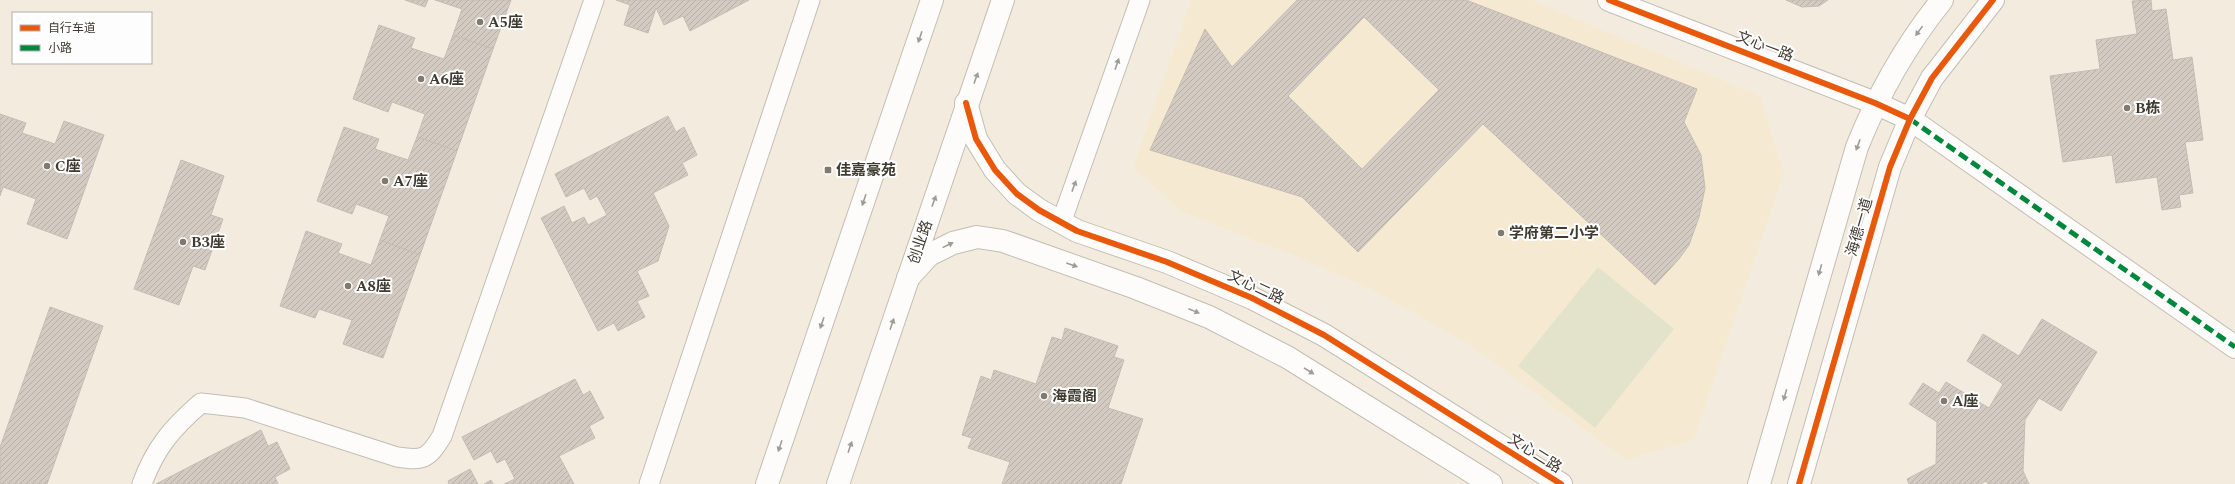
<svg xmlns="http://www.w3.org/2000/svg" width="2235" height="484" viewBox="0 0 2235 484" font-family="Spectral,'Noto Sans SC',serif">
<style>
.built{fill:#f5ead1}
.garden{fill:#e3e2ca}
.building{fill:url(#building-hatch);stroke:#c5bcb4;fill-rule:evenodd}
.lines{fill:none;stroke-linecap:round;stroke-linejoin:round}
.lane-casing{stroke:#c3bdb3;stroke-width:21}
.street-casing{stroke:#c3bdb3;stroke-width:24}
.secondary-casing{stroke:#c3bdb3;stroke-width:24}
.lane{stroke:#fdfcfa;stroke-width:19}
.street{stroke:#fdfcfa;stroke-width:22}
.secondary{stroke:#fdfcfa;stroke-width:22}
.quiet{stroke:#00873e;stroke-width:5;stroke-dasharray:10 5;stroke-linecap:butt}
.cycleway-casing{stroke:#fdfdfd;stroke-width:8}
.cycleway{stroke:#e8590c;stroke-width:6}
.oneway{fill:#9e9c96}
.poi-dot{fill:#7f796e;stroke:#fdfdfd;stroke-width:1.5}
.labels{text-anchor:middle;stroke-width:4;stroke-linejoin:round;paint-order:stroke}
.poi-label{font-size:15px;font-weight:bold;fill:#403b31;stroke:#fdfdfd;text-anchor:start}
.street-label{font-size:15px;fill:#403b31;stroke:#fdfdfd}
</style>
<defs>
<pattern id="building-hatch" width="6" height="6" patternUnits="userSpaceOnUse"><rect width="6" height="6" fill="#d3cac2"/><path d="M-1 1l2-2M0 6l6-6M5 7l2-2" fill="none" stroke="#b6aea7"/></pattern>
</defs>
<rect width="100%" height="100%" fill="#f3ecde"/>
<path class="built" d="M1191,0H1531L1760,96L1784,173L1694,440L1626,460L1471,346L1373,290L1293,255L1182,212L1133,167Z"/>
<path class="garden" d="M1598,267L1674,329L1595,428L1518,366Z"/>
<g class="building">
<path d="M405,0H428L425,7Z"/>
<path d="M435,0H511L493,49L453,35L462,9Z"/>
<path d="M616,0H749L690,31L683,16L664,25L656,8L648,33L624,25L630,5Z"/>
<path d="M1297,0H1466L1697,89L1684,122L1701,155L1705,188L1699,217L1689,245L1679,259L1655,285L1483,124L1358,252L1302,197L1150,150L1205,29L1232,67ZM1364,17L1439,90L1362,169L1288,96Z"/>
<path d="M1786,0H1828L1819,6L1802,7Z"/>
<path d="M2151,0L2152,11L2166,9L2173,60L2192,57L2203,140L2185,142L2193,193L2179,195L2181,207L2162,210L2157,177L2116,183L2112,155L2063,162L2050,76L2100,69L2096,40L2137,34L2132,1Z"/>
<path d="M379,25L415,38L411,48L444,59L453,35L493,49L457,151L417,137L425,114L392,102L388,112L353,99Z"/>
<path d="M0,114L26,123L22,133L55,144L64,121L104,135L67,239L27,224L36,199L3,187L0,196Z"/>
<path d="M668,116L676,132L684,127L697,155L682,163L688,175L653,193L669,226L658,261L637,271L649,296L637,301L645,317L618,331L614,323L598,331L541,218L564,206L572,223L584,217L588,225L607,215L597,196L590,200L584,188L566,197L555,174Z"/>
<path d="M344,127L379,139L375,149L408,160L417,137L457,151L420,255L380,240L389,216L356,204L352,214L317,201Z"/>
<path d="M181,160L224,176L211,215L223,219L205,270L193,266L179,305L134,289Z"/>
<path d="M306,231L342,244L338,253L371,265L380,240L420,255L383,358L343,344L352,320L319,309L315,318L280,306Z"/>
<path d="M50,307L103,326L47,484H0V447Z"/>
<path d="M2042,319L2097,352L2061,411L2039,398L2025,420L2023,471L2029,484H1988L1986,481L1980,484H1909L1907,479L1936,464L1937,422L1909,404L1923,383L1939,393L1946,382L1989,408L2003,384L1967,361L1983,334L2019,356Z"/>
<path d="M1065,328L1118,346L1114,357L1124,360L1108,408L1143,419L1121,484H1002L1010,462L968,448L972,438L962,435L981,376L991,380L994,370L1036,384L1052,337L1062,340Z"/>
<path d="M575,379L583,395L590,391L604,418L589,426L595,438L559,456L574,484H504L515,479L505,459L497,463L491,451L474,460L462,437Z"/>
<path d="M261,430L268,446L277,442L290,469L275,477L278,484H156Z"/>
<path d="M470,469L478,484H449L448,481Z"/>
<path d="M491,480L493,484H484Z"/>
</g>
<g class="lines">
<defs>
<g id="lane">
<path d="M1061,223L1140,0"/>
<path d="M142,484C155,448 172,428 201,403L245,408L397,457C424,461 428,459 442,436L594,0"/>
<path d="M649,484L810,0"/>
</g>
<path id="street" d="M1609,0L1875,103L1910,119L2235,347"/>
<g id="secondary">
<path d="M966,103L976,139L995,170L1017,194L1039,210L1077,231L1167,262L1252,298L1324,335L1561,484"/>
<path d="M908,278L929,255L953,243L977,237L1003,241L1136,288L1209,317L1287,357L1491,484"/>
<path d="M767,484L932,0"/>
<path d="M838,484L1003,0"/>
<path d="M1759,484L1857,147C1879,92 1905,46 1942,0"/>
<path d="M1799,484L1890,167L1910,119L1932,78L1993,0"/>
</g>
</defs>
<use href="#lane" class="lane-casing"/>
<use href="#street" class="street-casing"/>
<use href="#secondary" class="secondary-casing"/>
<use href="#lane" class="lane"/>
<use href="#street" class="street"/>
<use href="#secondary" class="secondary"/>
<path class="quiet" d="M1910,119L2235,347"/>
<defs>
<g id="cycleway">
<path d="M1609,0L1875,103L1910,119"/>
<path d="M966,103L976,139L995,170L1017,194L1039,210L1077,231L1167,262L1252,298L1324,335L1561,484"/>
<path d="M1799,484L1890,167L1910,119L1932,78L1993,0"/>
</g>
</defs>
<use href="#cycleway" class="cycleway-casing"/>
<use href="#cycleway" class="cycleway"/>
</g>
<defs><path id="oneway-solid" d="M-6-.8H1V-3.2L6.5 0L1 3.2V.8H-6Z"/></defs>
<g class="oneway">
<use href="#oneway-solid" transform="translate(1919 31) rotate(126)"/>
<use href="#oneway-solid" transform="translate(920 37) rotate(109)"/>
<use href="#oneway-solid" transform="translate(1117 64) rotate(-71)"/>
<use href="#oneway-solid" transform="translate(976 78) rotate(-70)"/>
<use href="#oneway-solid" transform="translate(1858 145) rotate(110)"/>
<use href="#oneway-solid" transform="translate(1074 186) rotate(-70)"/>
<use href="#oneway-solid" transform="translate(864 200) rotate(109)"/>
<use href="#oneway-solid" transform="translate(934 201) rotate(-70)"/>
<use href="#oneway-solid" transform="translate(948 245) rotate(-26)"/>
<use href="#oneway-solid" transform="translate(1072 265) rotate(19)"/>
<use href="#oneway-solid" transform="translate(1820 270) rotate(106)"/>
<use href="#oneway-solid" transform="translate(1194 311) rotate(22)"/>
<use href="#oneway-solid" transform="translate(822 323) rotate(109)"/>
<use href="#oneway-solid" transform="translate(892 324) rotate(-71)"/>
<use href="#oneway-solid" transform="translate(1309 371) rotate(32)"/>
<use href="#oneway-solid" transform="translate(1785 395) rotate(106)"/>
<use href="#oneway-solid" transform="translate(780 446) rotate(109)"/>
<use href="#oneway-solid" transform="translate(850 447) rotate(-71)"/>
</g>
<g class="poi-dot">
<circle cx="480" cy="22" r="4"/>
<circle cx="421" cy="79" r="4"/>
<circle cx="2127" cy="108" r="4"/>
<circle cx="47" cy="166" r="4"/>
<rect x="824" y="166" width="8" height="8" rx="2"/>
<circle cx="385" cy="181" r="4"/>
<circle cx="1501" cy="233" r="4"/>
<circle cx="183" cy="242" r="4"/>
<circle cx="348" cy="286" r="4"/>
<circle cx="1044" cy="396" r="4"/>
<circle cx="1944" cy="401" r="4"/>
</g>
<g class="labels">
<g class="poi-label">
<text x="488" y="27">A5座</text>
<text x="429" y="84">A6座</text>
<text x="2135" y="113">B栋</text>
<text x="55" y="171">C座</text>
<text x="836" y="175">佳嘉豪苑</text>
<text x="393" y="186">A7座</text>
<text x="1509" y="238">学府第二小学</text>
<text x="191" y="247">B3座</text>
<text x="356" y="291">A8座</text>
<text x="1052" y="401">海霞阁</text>
<text x="1952" y="406">A座</text>
</g>
<g class="street-label">
<text transform="translate(1765 46) rotate(21)" y="5">文心一路</text>
<text transform="translate(1859 227) rotate(-74)" y="5">海德一道</text>
<text transform="translate(920 242) rotate(-71)" y="5">创业路</text>
<text transform="translate(1256 287) rotate(25)" y="5">文心二路</text>
<text transform="translate(1535 453) rotate(32)" y="5">文心二路</text>
</g>
</g>
<rect x="12" y="12" width="140" height="52" fill="#fdfdfd" stroke="#b1afab"/>
<rect x="20" y="25" width="20" height="6" fill="#e8590c" stroke="#b1afab"/>
<text x="48" y="32" font-size="12" fill="#403b31">自行车道</text>
<rect x="20" y="45" width="20" height="6" fill="#00873e" stroke="#b1afab"/>
<text x="48" y="52" font-size="12" fill="#403b31">小路</text>
</svg>
